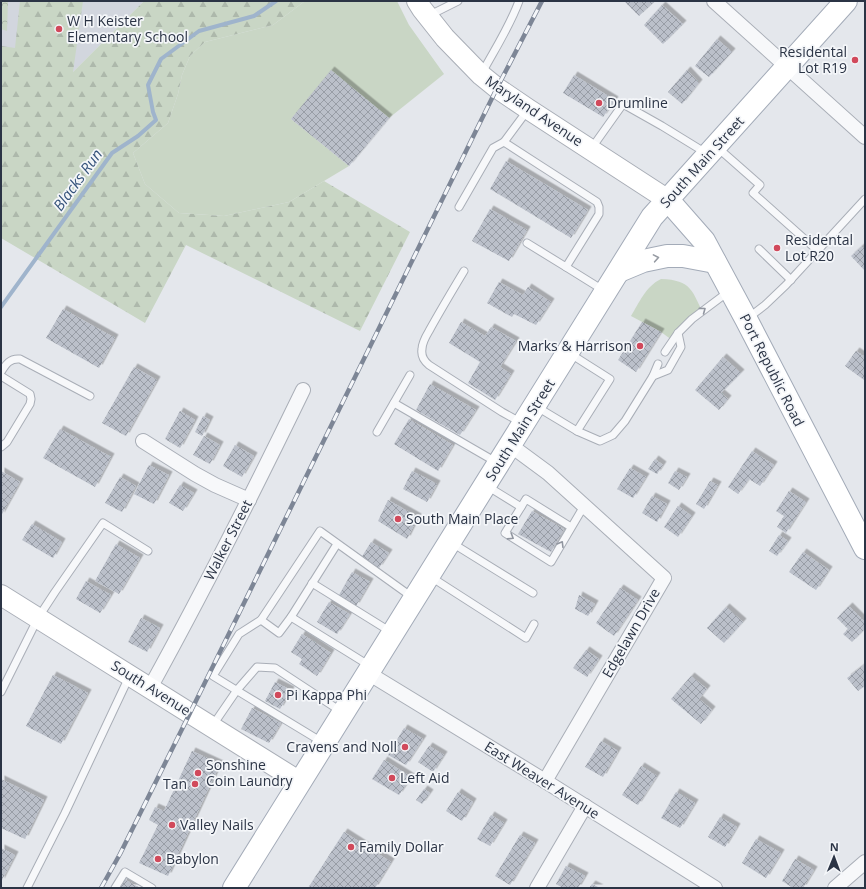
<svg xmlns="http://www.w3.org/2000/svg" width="866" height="889" viewBox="0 0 866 889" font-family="'Open Sans',sans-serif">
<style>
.built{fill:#d2d6de}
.grass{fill:#c9d6c5}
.forest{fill:url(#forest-firs)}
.park{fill:url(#park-crowns)}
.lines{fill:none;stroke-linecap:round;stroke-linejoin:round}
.stream{stroke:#9fb4cc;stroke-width:4}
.building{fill:url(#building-cross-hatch);filter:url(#shadow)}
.lane-casing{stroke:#a9aeb7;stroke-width:9}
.street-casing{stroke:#a9aeb7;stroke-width:16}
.secondary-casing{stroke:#a9aeb7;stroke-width:22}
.primary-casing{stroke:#a3abb8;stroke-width:24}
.lane{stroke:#f7f8fa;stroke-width:7}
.street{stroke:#f7f8fa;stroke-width:14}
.secondary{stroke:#fff;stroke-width:20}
.primary{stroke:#fff;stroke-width:22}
.rail-casing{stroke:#7d8696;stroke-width:4.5}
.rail{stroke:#f4f6f9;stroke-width:3;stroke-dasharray:9;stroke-linecap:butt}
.oneway{stroke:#959aa2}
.oneway2{stroke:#9196a0}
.poi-dot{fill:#d1495b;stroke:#f4f6f9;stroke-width:1.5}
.labels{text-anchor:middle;stroke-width:3.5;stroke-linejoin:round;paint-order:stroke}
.poi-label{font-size:14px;fill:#2b3445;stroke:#f4f6f9;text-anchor:start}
.street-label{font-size:14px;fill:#2b3445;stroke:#f4f6f9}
.water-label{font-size:15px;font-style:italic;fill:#34527a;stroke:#f4f6f9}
</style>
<defs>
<pattern id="forest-firs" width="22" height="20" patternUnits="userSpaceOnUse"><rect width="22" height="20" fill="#c9d6c5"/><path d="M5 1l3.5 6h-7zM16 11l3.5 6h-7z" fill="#adb8ab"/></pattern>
<pattern id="park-crowns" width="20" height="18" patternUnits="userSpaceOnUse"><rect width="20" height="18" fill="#c9d6c5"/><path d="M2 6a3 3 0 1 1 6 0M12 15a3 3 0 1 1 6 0" fill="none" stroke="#adb8ab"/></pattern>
<pattern id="building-cross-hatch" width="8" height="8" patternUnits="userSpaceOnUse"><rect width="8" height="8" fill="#bbc0ca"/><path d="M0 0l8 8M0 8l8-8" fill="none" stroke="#989da6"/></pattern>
<filter id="shadow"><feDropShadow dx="3.5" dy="-3.5" stdDeviation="0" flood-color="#0004"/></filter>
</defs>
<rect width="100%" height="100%" fill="#e4e7ec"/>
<path class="built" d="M1,1H144L73,72L1,57Z"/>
<g class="grass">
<path d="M305,1H397L409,25L444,74L389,118L331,71L291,119L349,166L289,202L224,216L179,213L145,184L133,153L168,123L178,94L182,75L190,56L205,42L273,25Z"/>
<path d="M661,279C692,280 692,291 704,315L686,321L672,340L661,332L631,316C639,303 646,286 661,279Z"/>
</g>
<path class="forest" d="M20,1H83L73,72L144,1H305L273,25L205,42L190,56L182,75L178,94L168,123L133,153L145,184L179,213L224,216L289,202L324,181L410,232L360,331L186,245L145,323L1,238V46L15,48Z"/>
<path class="park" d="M1,1H8L7,31L1,29Z"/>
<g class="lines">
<path class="stream" d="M1,307L112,153L138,136L156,120L153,112L148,85L161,59L199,31L254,16L276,1"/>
</g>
<g class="building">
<path d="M624,1H655L639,16Z"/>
<path d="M662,5L683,24L663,44L644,25Z"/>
<path d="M717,39L732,52L709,77L695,66Z"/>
<path d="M331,70L389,118L349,166L291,119Z"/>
<path d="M687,70L699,83L682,104L668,92Z"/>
<path d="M574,75L615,100L603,117L563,93Z"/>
<path d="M506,161L588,210L571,238L490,189Z"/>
<path d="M490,209L527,230L509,261L472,241Z"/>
<path d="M862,246L865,249V271L851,256Z"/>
<path d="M499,282L523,295L528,287L551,302L536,325L514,314L512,317L487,303Z"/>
<path d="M63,309L115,338L99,368L46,338Z"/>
<path d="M461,322L485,336L491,327L516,341L500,367L511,374L495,400L468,383L480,362L449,343Z"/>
<path d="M642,322L661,332L636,372L618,360Z"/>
<path d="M856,351L865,357V378L864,380L845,366Z"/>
<path d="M723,357L741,373L721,393L728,399L719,410L695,390Z"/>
<path d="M134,367L157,380L126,436L102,423Z"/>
<path d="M430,384L476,410L460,435L416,410Z"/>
<path d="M180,411L195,420L180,448L165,439Z"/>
<path d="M203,416L210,420L202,436L195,432Z"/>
<path d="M409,419L453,445L438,471L394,444Z"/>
<path d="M60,429L111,457L95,487L43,458Z"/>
<path d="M204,436L220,445L210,464L193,455Z"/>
<path d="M235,445L254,456L242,477L223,466Z"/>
<path d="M752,451L774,465L760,486L749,479L738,494L728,487Z"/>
<path d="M655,459L663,465L657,474L648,469Z"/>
<path d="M149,465L169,475L154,504L134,494Z"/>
<path d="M630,468L646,477L633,498L617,489Z"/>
<path d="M1,471L20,482L1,516Z"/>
<path d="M412,471L437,484L427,502L403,489Z"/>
<path d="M675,471L687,477L679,490L668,483Z"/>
<path d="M120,477L136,486L122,512L105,503Z"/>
<path d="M710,481L718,485L704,509L696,504Z"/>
<path d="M180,485L194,493L183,511L169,503Z"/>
<path d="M789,491L806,502L786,533L777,527L784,516L776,511Z"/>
<path d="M652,496L667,504L657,522L642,513Z"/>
<path d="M388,500L418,517L407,539L378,521Z"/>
<path d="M678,506L692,516L678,537L664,527Z"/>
<path d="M532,511L564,529L551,552L518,534Z"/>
<path d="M32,524L62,542L53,558L22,540Z"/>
<path d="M779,535L788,541L777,556L769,551Z"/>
<path d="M371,542L389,553L379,568L361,558Z"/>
<path d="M116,544L140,558L119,594L95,581Z"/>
<path d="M803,552L829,570L816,590L789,572Z"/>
<path d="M352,572L370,582L356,606L339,595Z"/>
<path d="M86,581L111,595L100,613L76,599Z"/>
<path d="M620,588L638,600L614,636L596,623Z"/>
<path d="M579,595L595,604L588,616L575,609Z"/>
<path d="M329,602L350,614L337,634L317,622Z"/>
<path d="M849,606L865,622V629L852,642L843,634L848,629L837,618Z"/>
<path d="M726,607L743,622L724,643L707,628Z"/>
<path d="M141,618L160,628L147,652L128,642Z"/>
<path d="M302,634L331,653L317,676L299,664L302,659L291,652Z"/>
<path d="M586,650L599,659L587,677L573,668Z"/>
<path d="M865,664V686L858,691L847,678Z"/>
<path d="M53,675L88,693L61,744L26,726Z"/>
<path d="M691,676L707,689L699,699L712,710L701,724L671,699Z"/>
<path d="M275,682L291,690L280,709L265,701Z"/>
<path d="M252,708L281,723L269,743L241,729Z"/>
<path d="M404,728L423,739L406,765L388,755Z"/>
<path d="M601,741L618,751L603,777L585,767Z"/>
<path d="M429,746L444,755L433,772L418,762Z"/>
<path d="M192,751L220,764L168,876L139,863L158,825L149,820L155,807L164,811Z"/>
<path d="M384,760L411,777L399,795L372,779Z"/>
<path d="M641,766L657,776L638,805L622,795Z"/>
<path d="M1,779L44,800L25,839L1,828Z"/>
<path d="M424,789L430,793L422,804L416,800Z"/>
<path d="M458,792L473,802L462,821L446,811Z"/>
<path d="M676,792L695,803L680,828L661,818Z"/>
<path d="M491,815L504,823L490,846L477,839Z"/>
<path d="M720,817L737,827L725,847L708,837Z"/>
<path d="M344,832L391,862L375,888H308Z"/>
<path d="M520,835L535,843L510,885L495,876Z"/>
<path d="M756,839L781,853L766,878L742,863Z"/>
<path d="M1,848L15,855L1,882Z"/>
<path d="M795,859L814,870L803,888H793L782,881Z"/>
<path d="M566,866L585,876L578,888H563L556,884Z"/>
<path d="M125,879L133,884L140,888H120Z"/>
<path d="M592,884L600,888H589Z"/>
</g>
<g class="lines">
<defs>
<g id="lane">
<path d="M428,16L458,1"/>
<path d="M482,73C495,49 510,26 519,1"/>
<path d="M527,111L504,142L541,166L597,202L599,207V214L566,267L527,243"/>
<path d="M718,148L760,185L753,193L818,251"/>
<path d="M591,149L623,104L662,126L706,153"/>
<path d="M459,207L493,148L504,142"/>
<path d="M759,249L791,280"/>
<path d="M566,267L603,290"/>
<path d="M464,271C452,291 440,311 429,331C426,336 422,343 422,349C421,355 424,361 429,365L502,412L522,423"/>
<path d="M748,318L765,305L786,285L865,199"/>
<path d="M665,352L678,333L692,319L728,292"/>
<path d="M1,372C6,364 10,358 20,359L90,396"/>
<path d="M1,376L30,394L31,399L30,404L7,442L1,447"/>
<path d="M653,376L658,364"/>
<path d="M394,403L496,462"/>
<path d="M537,407L577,431L610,379L569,353"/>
<path d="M577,431L600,441L613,435L625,421L653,376L668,370L681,347L678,333"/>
<path d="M377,432L410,375"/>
<path d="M487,486L521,507"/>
<path d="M571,527L526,499L505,533L551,562L584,506"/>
<path d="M452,543L533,593"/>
<path d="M431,577L526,638L534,624"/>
<path d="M312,583L391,632"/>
<path d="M291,617L337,544"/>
<path d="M261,620L239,634L213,676L322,742"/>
<path d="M370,666L291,617L279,633L261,620L320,531L412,597"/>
<path d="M1,692L38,618L55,592L103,523L148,551"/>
<path d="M213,725L237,690L257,667L275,668L342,712"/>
<path d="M27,888L65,813L129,677"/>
<path d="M115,888L125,872L152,888"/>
</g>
<g id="street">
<path d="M714,1L865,137"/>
<path d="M143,441L195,474L215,485L249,500"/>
<path d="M510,445L548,473L664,578L545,781"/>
<path d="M368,673L545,781L715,888"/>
<path d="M150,688C204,590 254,491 303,390"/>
<path d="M537,888L585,806"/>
<path d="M835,888L865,862"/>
</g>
<g id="secondary">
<path d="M417,1L422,9L445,38L481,75L497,88L528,109L668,200"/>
<path d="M1,595L300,782"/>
</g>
<g id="primary">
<path d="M668,200L704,241L746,319L865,548"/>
<path d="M619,271L643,261L667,256H683L715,262"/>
<path d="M234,888L652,217L846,1"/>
</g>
</defs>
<use href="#lane" class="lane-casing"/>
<use href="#street" class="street-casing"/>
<use href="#secondary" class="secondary-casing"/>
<use href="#primary" class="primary-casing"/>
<use href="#lane" class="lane"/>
<use href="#street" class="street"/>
<use href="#secondary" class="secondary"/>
<use href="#primary" class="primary"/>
<defs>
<path id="rail" d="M101,888L120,854L190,713L497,88L542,1"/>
</defs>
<use href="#rail" class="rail-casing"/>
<use href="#rail" class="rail"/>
</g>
<defs><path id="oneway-chevron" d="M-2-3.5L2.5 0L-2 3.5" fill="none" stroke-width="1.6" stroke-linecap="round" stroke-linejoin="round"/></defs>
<use class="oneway" href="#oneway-chevron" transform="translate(656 258) rotate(-10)"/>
<g class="oneway2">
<use href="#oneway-chevron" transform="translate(703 310) rotate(-37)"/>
<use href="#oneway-chevron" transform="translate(511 537) rotate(32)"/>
<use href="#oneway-chevron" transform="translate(561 544) rotate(-59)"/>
</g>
<g class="poi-dot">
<circle cx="59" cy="29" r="4"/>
<circle cx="855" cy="60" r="4"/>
<circle cx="599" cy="103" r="4"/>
<circle cx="777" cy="248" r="4"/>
<circle cx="640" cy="346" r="4"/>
<circle cx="398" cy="519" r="4"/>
<circle cx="278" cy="695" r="4"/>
<circle cx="405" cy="747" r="4"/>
<circle cx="198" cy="773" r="4"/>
<circle cx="392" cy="778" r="4"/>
<circle cx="195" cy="784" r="4"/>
<circle cx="172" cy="825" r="4"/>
<circle cx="351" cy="847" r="4"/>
<circle cx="158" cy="859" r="4"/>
</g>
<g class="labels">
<g class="poi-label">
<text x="67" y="26">W H Keister<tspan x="67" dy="16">Elementary School</tspan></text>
<text x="847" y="57" text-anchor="end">Residental<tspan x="847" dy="16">Lot R19</tspan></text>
<text x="607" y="108">Drumline</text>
<text x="785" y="245">Residental<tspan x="785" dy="16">Lot R20</tspan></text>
<text x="632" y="351" text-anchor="end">Marks &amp; Harrison</text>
<text x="406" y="524">South Main Place</text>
<text x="286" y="700">Pi Kappa Phi</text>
<text x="397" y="752" text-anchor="end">Cravens and Noll</text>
<text x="206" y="770">Sonshine<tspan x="206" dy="16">Coin Laundry</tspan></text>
<text x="400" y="783">Left Aid</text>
<text x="187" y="789" text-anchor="end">Tan</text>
<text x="180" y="830">Valley Nails</text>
<text x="359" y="852">Family Dollar</text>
<text x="166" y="864">Babylon</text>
</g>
<g class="street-label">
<text transform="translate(534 111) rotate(34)" y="5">Maryland Avenue</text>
<text transform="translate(702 162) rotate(-48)" y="5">South Main Street</text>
<text transform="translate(772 370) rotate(63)" y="5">Port Republic Road</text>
<text transform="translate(520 430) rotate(-58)" y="5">South Main Street</text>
<text transform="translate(228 540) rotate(-63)" y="5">Walker Street</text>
<text transform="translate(631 633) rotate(-60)" y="5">Edgelawn Drive</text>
<text transform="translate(151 688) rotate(32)" y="5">South Avenue</text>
<text transform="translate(542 780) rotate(32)" y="5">East Weaver Avenue</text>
</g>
<g class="water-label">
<text transform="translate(78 180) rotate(-54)" y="5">Blacks Run</text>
</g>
</g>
<rect width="866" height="889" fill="none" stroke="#2b3445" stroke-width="4"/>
<g transform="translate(834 857) rotate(1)" stroke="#f4f6f9" stroke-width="3" paint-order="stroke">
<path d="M0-3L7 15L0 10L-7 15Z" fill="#2b3445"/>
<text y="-6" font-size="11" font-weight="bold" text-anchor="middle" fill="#2b3445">N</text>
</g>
</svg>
